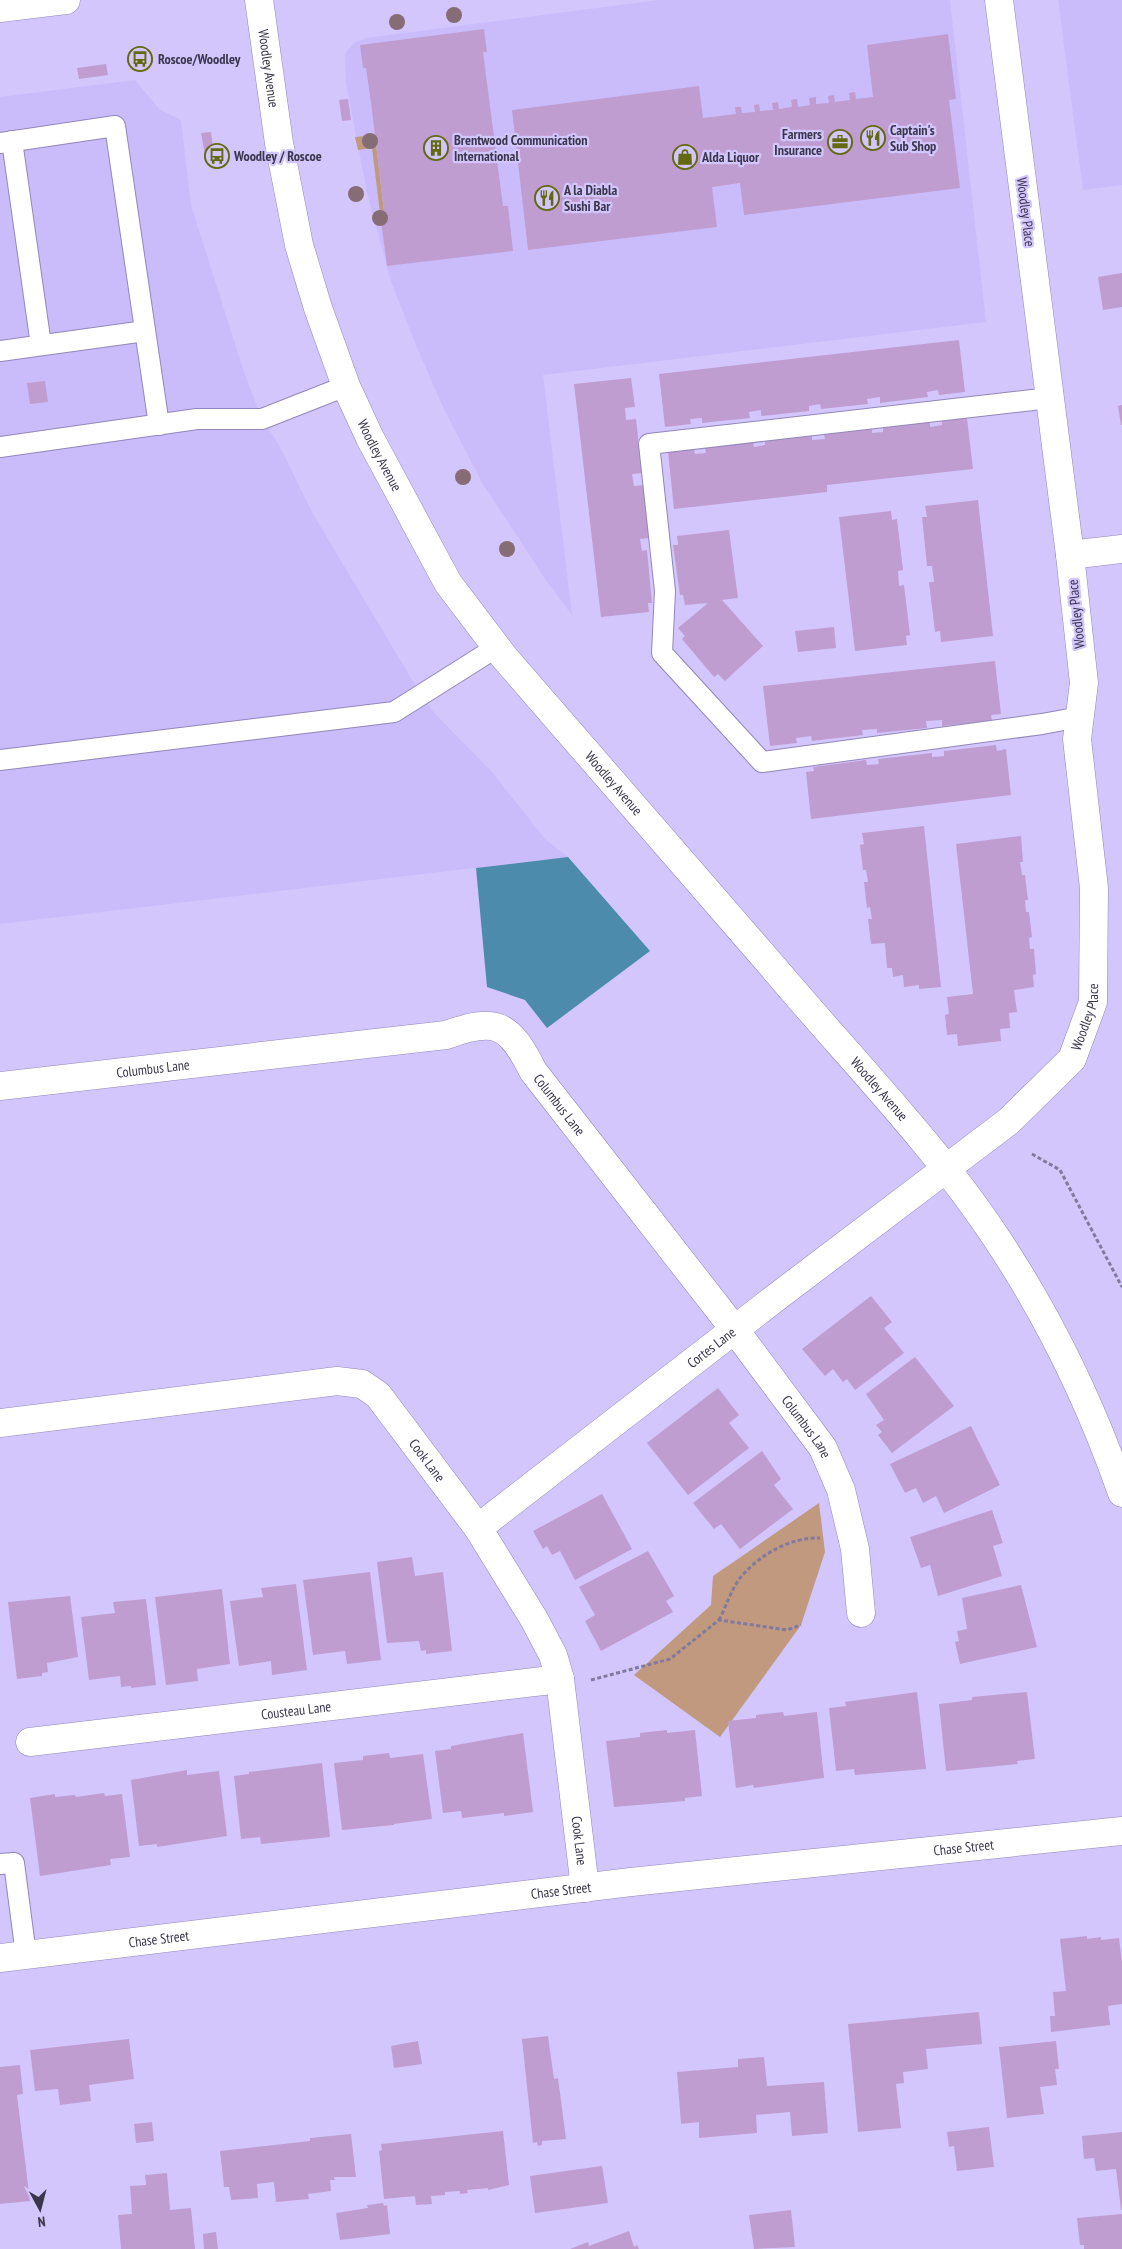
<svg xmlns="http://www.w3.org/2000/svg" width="1122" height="2249" viewBox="0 0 1122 2249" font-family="'PT Sans Narrow',sans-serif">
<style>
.built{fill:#cabcfb}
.green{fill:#c0997f}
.water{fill:#4d8bad}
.building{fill:#c09dd1}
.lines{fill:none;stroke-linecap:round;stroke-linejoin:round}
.service-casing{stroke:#9286ba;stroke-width:22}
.minor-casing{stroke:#9286ba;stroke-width:29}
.tertiary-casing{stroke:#9286ba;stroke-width:29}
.primary-casing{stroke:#9286ba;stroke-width:29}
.path{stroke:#81799e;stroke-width:3;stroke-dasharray:4 2.5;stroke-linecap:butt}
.service{stroke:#fff;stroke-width:20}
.minor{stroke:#fff;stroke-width:28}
.tertiary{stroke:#fff;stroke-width:28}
.primary{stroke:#fff;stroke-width:28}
.tree{fill:#856c75}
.labels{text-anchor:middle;stroke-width:4.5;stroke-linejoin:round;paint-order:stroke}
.poi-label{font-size:14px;font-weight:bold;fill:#3b364c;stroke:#d2c6fd;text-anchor:start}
.street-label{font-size:14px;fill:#3b364c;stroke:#d2c6fd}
</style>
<rect width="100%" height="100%" fill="#d2c6fd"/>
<g class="built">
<path d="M658,0H950L986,322L543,375L572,615L545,579L481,481L443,407L415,343L391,281L367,193L346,83L345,54L354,43L366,38Z"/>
<path d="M1058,0H1122V185L1083,190Z"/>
<path d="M135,80L159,109L181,120L191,205L243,369L262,419L279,445L313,514L421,695L435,714L492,772L545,839L568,857L0,924V97Z"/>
</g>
<g class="green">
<path d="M375,135L385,220L381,221L372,148L358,150L355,137Z"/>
<path d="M819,1503L825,1552L801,1625L720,1737L634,1675L711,1605L713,1576Z"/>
</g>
<path class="water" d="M568,857L650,951L547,1028L525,1000L487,987L476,868Z"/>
<g class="building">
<path d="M484,29L487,52H483L503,206H508L513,251L387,266L381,221L385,220L371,102L366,68H363L360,45Z"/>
<path d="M948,34L956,99L949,100L960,188L744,215L740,183L712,187L717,227L528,250L512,110L699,86L703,118L736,114L735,107H741L742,113L755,112L754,105L759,104L760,111L773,110L772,103L778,102L779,109L792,107L791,100L797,99L798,107L810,105L809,98L816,97V104L829,103L828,96L834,95L835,102L850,100L849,93L855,92L856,99L873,97L867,45Z"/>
<path d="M106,64L108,75L79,79L77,68Z"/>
<path d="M348,99L351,120L342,121L339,100Z"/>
<path d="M211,132L214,154L205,155L201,133Z"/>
<path d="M1122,273V307L1103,310L1098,277Z"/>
<path d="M959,340L965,392L939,395L938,390L927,392L928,397L880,403V397L867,399L868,404L821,409L820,404L809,406V411L761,416V410L749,412L750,418L702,423V418L690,419L691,424L665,427L659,374Z"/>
<path d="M631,378L635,407L625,408L626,420L636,419L642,473L632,474L634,486L644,485L650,538L640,539L642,551L647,550L652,603H648L649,612L601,617L574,384Z"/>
<path d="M45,381L48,402L30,404L27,383Z"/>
<path d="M1122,405V425H1121L1118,406Z"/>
<path d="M967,418L973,469L827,485V492L674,509L668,452L694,449L695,454L706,453L705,448L753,442L754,447L765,445V440L812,435V440L825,439L824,434L872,429V433L883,432V427L930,422V427L942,425V421Z"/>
<path d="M978,500L993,636L941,642L940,631L935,632L929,582H934L932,566H927L922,517H927L925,506Z"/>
<path d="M891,511L892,520L897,519L903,570L898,571L899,586L904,585L910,635L906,636L907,645L855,651L839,517Z"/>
<path d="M729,530L738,598L722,600L763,646L725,681L718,674L714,677L682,639L685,636L678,628L708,603L685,605L683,595H680L673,545H678L677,536Z"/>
<path d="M834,627L836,648L798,652L795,631Z"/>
<path d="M995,661L1001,714L991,715L992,721L942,726V720L926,721L927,728L877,733V729L862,730L863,735L812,741L811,736L796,738L797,743L770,746L763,686Z"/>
<path d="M996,745L997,751L1006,749L1011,795L811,819L806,772L814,771L813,767L866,760L867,765L879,764L878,759L932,753V757L944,756V751Z"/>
<path d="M924,826L941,987L919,989V985L904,987L903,975L893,977L892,968H887L885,943L871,944L868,919H872L870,907L867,908L864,882H868L866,870H863L860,845L864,844L862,833Z"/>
<path d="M1021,836L1023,862H1020L1022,875H1025L1028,900H1025L1026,912H1029L1032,937L1029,938L1030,949H1034L1036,974L1033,975L1034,987L1014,990L1017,1012L1009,1013L1010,1028L1000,1029L1001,1041L958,1046L957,1034L947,1035L945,1015L949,1014L947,997L973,994L956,844Z"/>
<path d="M871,1296L892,1322L884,1328L904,1353L855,1390L847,1379L843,1382L833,1369L825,1376L802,1349Z"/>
<path d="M915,1357L954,1406L892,1453L878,1435L882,1432L876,1425L884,1420L866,1394Z"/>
<path d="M718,1388L739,1415L729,1423L749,1448L688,1495L647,1443Z"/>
<path d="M971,1426L1000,1485L944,1513L936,1496L923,1503L916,1488L905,1493L890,1464Z"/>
<path d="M762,1451L781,1479L774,1485L793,1509L740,1549L721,1524L714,1529L693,1503Z"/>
<path d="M602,1494L632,1549L575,1580L560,1551L552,1555L547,1546L543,1549L533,1531Z"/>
<path d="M992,1510L1003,1543L993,1546L1002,1576L938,1596L930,1565L921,1568L910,1537Z"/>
<path d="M648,1551L674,1596L666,1601L673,1612L601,1651L585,1621L595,1615L579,1587Z"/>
<path d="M412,1557L415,1576L443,1572L452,1651L426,1654V1650L421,1651L419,1641L387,1643L377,1562Z"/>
<path d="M370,1572L381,1660L347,1664L345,1651L313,1655L303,1580Z"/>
<path d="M296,1584L307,1670L272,1675L271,1661L239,1666L230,1601L263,1597L261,1588Z"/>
<path d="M1021,1585L1037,1647L960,1664L955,1642L959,1641L957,1631L967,1629L962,1598Z"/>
<path d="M222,1589L230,1664L197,1669L198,1681L166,1685L155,1597Z"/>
<path d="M70,1596L78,1657L47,1663L48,1672L42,1673V1676L17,1679L8,1602Z"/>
<path d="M146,1599L156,1685L131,1688V1686L121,1687L120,1676L89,1680L81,1617L115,1613L113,1602Z"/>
<path d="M917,1692L926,1769L855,1775L854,1769L836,1771L829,1708L846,1706L845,1702Z"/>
<path d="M1027,1692L1035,1759L1017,1761L1018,1764L946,1771L939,1704L972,1700V1697Z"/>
<path d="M783,1712L784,1716L817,1712L824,1778L754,1788L753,1785L736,1788L728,1721L756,1718V1715Z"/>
<path d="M667,1730V1733L695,1730L702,1796L685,1798V1801L614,1807L606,1741L640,1737V1733Z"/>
<path d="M523,1733L533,1812L504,1816V1813L462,1818L461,1811L443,1813L435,1751L451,1749V1746Z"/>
<path d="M389,1753L390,1758L423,1754L432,1819L394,1824V1825L342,1830L334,1763L363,1760V1756Z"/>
<path d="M322,1763L330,1837L261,1844L260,1837L241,1839L234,1776L249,1774V1772Z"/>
<path d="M187,1770V1775L219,1771L227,1836L157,1847V1844L139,1846L131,1780Z"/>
<path d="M104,1793L105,1796L122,1794L130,1857L110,1859L111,1865L40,1876L30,1798L55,1794V1797L75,1795L76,1797Z"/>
<path d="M1087,1936V1939L1101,1937V1940L1119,1938L1122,1962V2004L1108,2006L1110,2025L1051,2032L1050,2016H1055L1053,1992L1066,1991L1060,1939Z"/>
<path d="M979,2012L982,2044L926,2049L928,2069L903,2072L904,2083L896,2084L901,2128L858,2132L848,2024Z"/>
<path d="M548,2036L554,2079L558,2078L566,2139L542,2141V2145L538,2146L537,2142L533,2143L522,2039Z"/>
<path d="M129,2039L134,2079L89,2085L91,2101L60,2105L58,2089L35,2091L30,2050Z"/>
<path d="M418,2041L422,2064L394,2068L391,2046Z"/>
<path d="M1056,2041L1059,2069H1055L1057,2085L1040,2087L1044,2114L1007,2118L999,2047Z"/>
<path d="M764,2057L767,2086L824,2082L828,2133L792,2136L790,2112L756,2115L757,2133L699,2138V2122L681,2124L677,2072L738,2067V2059Z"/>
<path d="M20,2065L23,2094L17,2095L30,2201L0,2204V2067Z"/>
<path d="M152,2122L154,2141L136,2143L134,2124Z"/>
<path d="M989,2127L994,2167L957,2171L954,2146L949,2147L947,2132Z"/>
<path d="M503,2131L509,2185L488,2190V2188L467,2190L468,2193L460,2194V2191L445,2192V2195L431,2196L432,2204L416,2205L415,2196L384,2199L379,2151L382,2150L381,2144Z"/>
<path d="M1122,2132V2210H1121L1116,2169L1096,2171L1094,2158L1084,2159L1082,2136Z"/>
<path d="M351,2134L356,2177H334L335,2180H330L331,2191L308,2194L309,2199L276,2202L274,2182L257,2184L258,2198L231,2200L229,2187H224L220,2151L310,2141V2138Z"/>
<path d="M602,2166L608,2203L535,2213L530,2176Z"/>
<path d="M167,2173L170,2210L191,2208L195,2249H121L118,2215L132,2214L130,2186L146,2185L145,2175Z"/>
<path d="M383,2203L384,2206L387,2205L390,2234L340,2240L336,2213L368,2208L367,2205Z"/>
<path d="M791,2210L795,2247L754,2249L749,2215Z"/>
<path d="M1122,2214V2249H1084V2245H1080L1077,2218Z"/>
<path d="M629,2231L634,2247L637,2245L639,2249H570L588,2242L589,2246Z"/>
<path d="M216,2232L218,2249H204L203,2234Z"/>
</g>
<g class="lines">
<defs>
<g id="service">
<path d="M12,141L41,345"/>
<path d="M0,143L115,126L159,425"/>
<path d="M0,351L145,331"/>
<path d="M1050,398L649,444L665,591L662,653L762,762L1042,724L1080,717"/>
<path d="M0,447L197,419H262L346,386"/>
<path d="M0,760L394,712L497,647"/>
<path d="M0,1864L14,1863L26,1955"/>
</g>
<g id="minor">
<path d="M1070,555L1122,549"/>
<path id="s1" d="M0,1086L446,1035C496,1017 509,1023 533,1071L735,1330L823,1448L841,1490L855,1549L861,1613"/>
<path id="s2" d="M0,1423L337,1381L362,1384L378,1395L478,1528L534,1619L553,1655L560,1679L585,1888"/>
<path id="s3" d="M478,1528L774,1299L1009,1121L1072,1059L1093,1002L1094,888L1077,739L1084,683L1070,555L999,0"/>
<path id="s4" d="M30,1742L560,1679"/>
</g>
<g id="tertiary">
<path id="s5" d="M0,1958L631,1882L1122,1831"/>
</g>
<g id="primary">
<path id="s6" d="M259,0L279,143L299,245L318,308L346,386L370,438L448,583L504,657C602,770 700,882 797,995C865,1074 939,1151 997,1239C1049,1317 1091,1404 1122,1493"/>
<path d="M0,8L66,0"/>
</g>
</defs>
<use href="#service" class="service-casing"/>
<use href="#minor" class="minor-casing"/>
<use href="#tertiary" class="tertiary-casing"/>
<use href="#primary" class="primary-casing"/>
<g class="path">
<path d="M1032,1154L1060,1170L1122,1287"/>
<path d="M719,1620C726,1607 731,1590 740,1578C759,1555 790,1537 820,1538"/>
<path d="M591,1680L670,1659L719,1620L787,1630L801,1625"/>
</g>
<use href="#service" class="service"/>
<use href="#minor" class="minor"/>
<use href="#tertiary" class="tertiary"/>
<use href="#primary" class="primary"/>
</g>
<g class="tree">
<circle cx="454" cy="15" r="8"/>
<circle cx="397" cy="22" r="8"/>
<circle cx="370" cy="141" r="8"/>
<circle cx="356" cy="194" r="8"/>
<circle cx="380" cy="218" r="8"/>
<circle cx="463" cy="477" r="8"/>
<circle cx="507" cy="549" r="8"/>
</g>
<defs>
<symbol id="bus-ring" viewBox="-11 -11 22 22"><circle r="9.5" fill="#d2c6fd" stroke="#626a0d" stroke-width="1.5"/><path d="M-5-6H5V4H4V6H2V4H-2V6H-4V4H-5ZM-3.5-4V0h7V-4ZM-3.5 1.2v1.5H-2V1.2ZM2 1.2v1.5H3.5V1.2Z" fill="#626a0d"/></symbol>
<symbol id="restaurant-ring" viewBox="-11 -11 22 22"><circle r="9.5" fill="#d2c6fd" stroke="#626a0d" stroke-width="1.5"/><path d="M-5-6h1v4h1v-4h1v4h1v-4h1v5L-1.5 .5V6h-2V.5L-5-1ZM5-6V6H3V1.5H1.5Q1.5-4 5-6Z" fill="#626a0d"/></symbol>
<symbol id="office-ring" viewBox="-11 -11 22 22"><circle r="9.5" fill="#d2c6fd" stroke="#626a0d" stroke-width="1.5"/><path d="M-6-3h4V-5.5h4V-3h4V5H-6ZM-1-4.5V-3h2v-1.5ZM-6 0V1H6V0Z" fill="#626a0d"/></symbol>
<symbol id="building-ring" viewBox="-11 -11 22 22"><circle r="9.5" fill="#d2c6fd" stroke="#626a0d" stroke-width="1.5"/><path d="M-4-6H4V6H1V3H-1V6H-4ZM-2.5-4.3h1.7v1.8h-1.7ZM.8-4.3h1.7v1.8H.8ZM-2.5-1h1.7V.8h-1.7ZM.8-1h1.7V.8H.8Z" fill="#626a0d"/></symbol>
<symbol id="shop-ring" viewBox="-11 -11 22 22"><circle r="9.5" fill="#d2c6fd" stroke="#626a0d" stroke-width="1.5"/><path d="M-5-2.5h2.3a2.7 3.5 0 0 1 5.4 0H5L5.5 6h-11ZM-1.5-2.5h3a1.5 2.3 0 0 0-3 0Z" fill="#626a0d"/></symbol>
</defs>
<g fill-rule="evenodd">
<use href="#bus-ring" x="126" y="45" width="28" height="28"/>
<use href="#restaurant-ring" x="859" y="124" width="28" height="28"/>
<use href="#office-ring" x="826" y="128" width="28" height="28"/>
<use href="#building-ring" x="422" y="134" width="28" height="28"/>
<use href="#bus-ring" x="203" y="142" width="28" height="28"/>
<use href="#shop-ring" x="671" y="143" width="28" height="28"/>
<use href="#restaurant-ring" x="533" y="184" width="28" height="28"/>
</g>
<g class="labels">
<g class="poi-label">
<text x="158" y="64">Roscoe/Woodley</text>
<text x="890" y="135">Captain's<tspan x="890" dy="16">Sub Shop</tspan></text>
<text x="822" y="139" text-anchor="end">Farmers<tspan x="822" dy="16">Insurance</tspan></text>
<text x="454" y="145">Brentwood Communication<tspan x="454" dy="16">International</tspan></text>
<text x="234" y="161">Woodley / Roscoe</text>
<text x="702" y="162">Alda Liquor</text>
<text x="564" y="195">A la Diabla<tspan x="564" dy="16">Sushi Bar</tspan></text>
</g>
<g class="street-label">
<text dy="5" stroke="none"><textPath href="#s6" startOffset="69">Woodley Avenue</textPath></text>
<text transform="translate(1026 212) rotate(83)" y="5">Woodley Place</text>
<text dy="5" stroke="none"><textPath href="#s6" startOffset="474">Woodley Avenue</textPath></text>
<text transform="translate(1076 614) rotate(-96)" y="5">Woodley Place</text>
<text dy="5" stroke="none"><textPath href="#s6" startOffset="879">Woodley Avenue</textPath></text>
<text dy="5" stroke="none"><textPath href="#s3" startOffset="802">Woodley Place</textPath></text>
<text dy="5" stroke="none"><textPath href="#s1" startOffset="154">Columbus Lane</textPath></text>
<text dy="5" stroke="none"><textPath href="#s6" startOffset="1284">Woodley Avenue</textPath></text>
<text dy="5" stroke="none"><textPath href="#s1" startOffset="602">Columbus Lane</textPath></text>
<text dy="5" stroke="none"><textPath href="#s3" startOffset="295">Cortes Lane</textPath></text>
<text dy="5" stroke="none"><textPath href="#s1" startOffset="1008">Columbus Lane</textPath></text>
<text dy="5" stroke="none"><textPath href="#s2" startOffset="466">Cook Lane</textPath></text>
<text dy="5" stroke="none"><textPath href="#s4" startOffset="268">Cousteau Lane</textPath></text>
<text dy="5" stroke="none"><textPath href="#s2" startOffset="886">Cook Lane</textPath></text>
<text dy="5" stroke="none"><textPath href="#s5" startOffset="970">Chase Street</textPath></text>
<text dy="5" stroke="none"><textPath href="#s5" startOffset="565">Chase Street</textPath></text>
<text dy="5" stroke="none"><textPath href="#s5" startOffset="160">Chase Street</textPath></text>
</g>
</g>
<g transform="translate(40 2209) rotate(173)" stroke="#d2c6fd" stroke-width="4" paint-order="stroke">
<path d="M0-4L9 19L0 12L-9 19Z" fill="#3b364c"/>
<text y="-8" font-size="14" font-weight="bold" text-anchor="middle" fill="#3b364c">N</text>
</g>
</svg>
